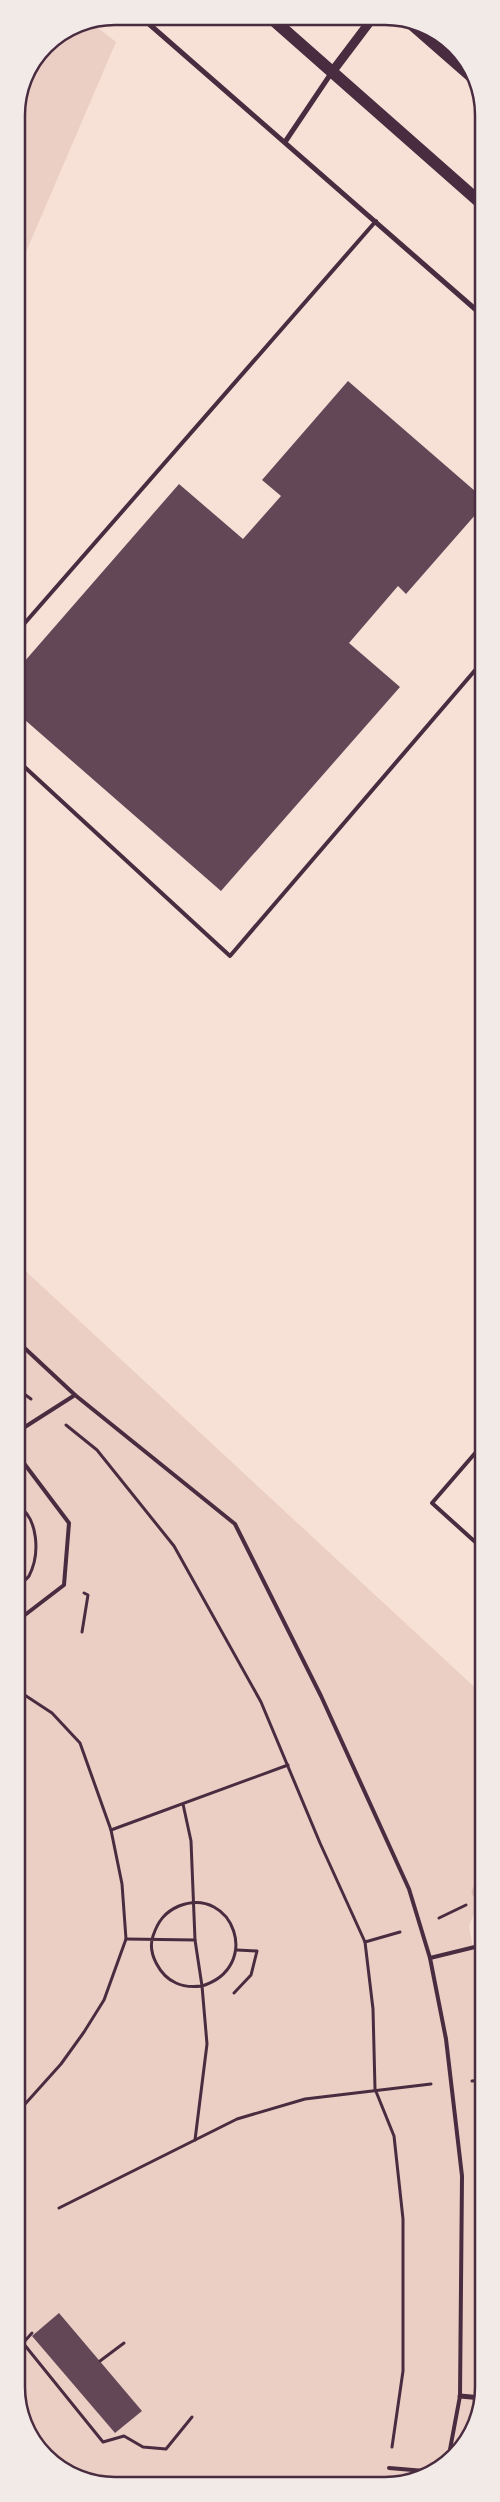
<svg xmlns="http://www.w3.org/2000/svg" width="500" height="2502" viewBox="0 0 500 2502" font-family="Montserrat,sans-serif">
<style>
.green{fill:#ebcfc5}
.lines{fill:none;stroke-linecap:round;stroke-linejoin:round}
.stream{stroke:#dcb8b0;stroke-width:11}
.building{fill:#644757}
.path{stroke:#4a2c40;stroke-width:3}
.service{stroke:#4a2c40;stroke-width:4}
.minor{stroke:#4a2c40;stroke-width:5}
.tertiary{stroke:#4a2c40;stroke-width:9}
.primary{stroke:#4a2c40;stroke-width:12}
.rim{fill:none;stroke:#4a2c40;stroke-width:2.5}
</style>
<rect width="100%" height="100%" fill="#f7e1d7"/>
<g class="green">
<path d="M89,21L116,42L17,273L16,109L26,72L45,45L77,24Z"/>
<path d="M17,1263L483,1695V1892L469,1926L479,1980L483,1986L484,2393L476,2425L455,2457L398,2485L95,2484L41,2452L17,2400Z"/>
</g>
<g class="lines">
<path class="stream" d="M477,1892L483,1881"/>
</g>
<g class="building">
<path d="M348,381L483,498V506L406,594L398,586L349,643L400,687L221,891L17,713V670L179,484L243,539L281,496L262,480Z"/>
<path d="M59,2313L142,2411L115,2433L32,2336Z"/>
</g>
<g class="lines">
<g class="path">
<path d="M17,1393L20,1391L31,1399"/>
<path d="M66,1425L97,1450L174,1546L261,1702L320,1843L365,1942L373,2009L375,2089L394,2136L403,2219V2371L392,2447"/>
<path d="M17,1505C39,1518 40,1555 29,1576C26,1580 21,1583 17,1586"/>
<path d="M82,1632L88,1595L84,1593"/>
<path d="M17,1690L52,1713L80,1743L111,1830L122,1884L126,1939L104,2000L84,2032L61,2064L17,2113"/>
<path d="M183,1804L191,1841L195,1940"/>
<path d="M111,1830L288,1765"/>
<path d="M439,1918L466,1905"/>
<path d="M126,1939L195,1940L202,1986C263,1967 233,1885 179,1906C165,1912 158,1921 153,1936C147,1953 160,1976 176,1983C184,1987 193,1987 202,1986L207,2044L195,2140"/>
<path d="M365,1942L400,1932"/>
<path d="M478,1985L483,1990"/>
<path d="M234,1993L251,1975L257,1951L237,1950"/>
<path d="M472,2081L483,2080"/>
<path d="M59,2208L237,2119L305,2099L431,2084"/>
<path d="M32,2333L23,2343L103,2442L124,2436L143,2447L166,2449L192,2417"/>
<path d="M100,2361L124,2343"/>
</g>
<g class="service">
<path d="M17,632L376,221"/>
<path d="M17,760L230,956L483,661"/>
<path d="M17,1341L75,1395"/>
<path d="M17,1432L75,1395L235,1524L321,1696L409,1889L430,1958L446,2039L462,2176L460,2396L448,2460"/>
<path d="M483,1444L432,1503L483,1549"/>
<path d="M17,1454L69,1523L64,1585L17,1621"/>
<path d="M430,1958L483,1945"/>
<path d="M389,2468L425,2471"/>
</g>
<g class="minor">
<path d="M141,17L483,316"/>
<path d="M285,142L332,72"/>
<path d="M460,2396L482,2398"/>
</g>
<path class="tertiary" d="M332,72L372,19"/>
<g class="primary">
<path d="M271,18L483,205"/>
<path d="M407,20L471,76"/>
</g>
</g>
<path d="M0 0H500V2502H0ZM115 25H385A90 90 0 0 1 475 115V2387A90 90 0 0 1 385 2477H115A90 90 0 0 1 25 2387V115A90 90 0 0 1 115 25Z" fill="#f1eae7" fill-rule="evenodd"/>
<path class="rim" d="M115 25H385A90 90 0 0 1 475 115V2387A90 90 0 0 1 385 2477H115A90 90 0 0 1 25 2387V115A90 90 0 0 1 115 25Z"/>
</svg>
